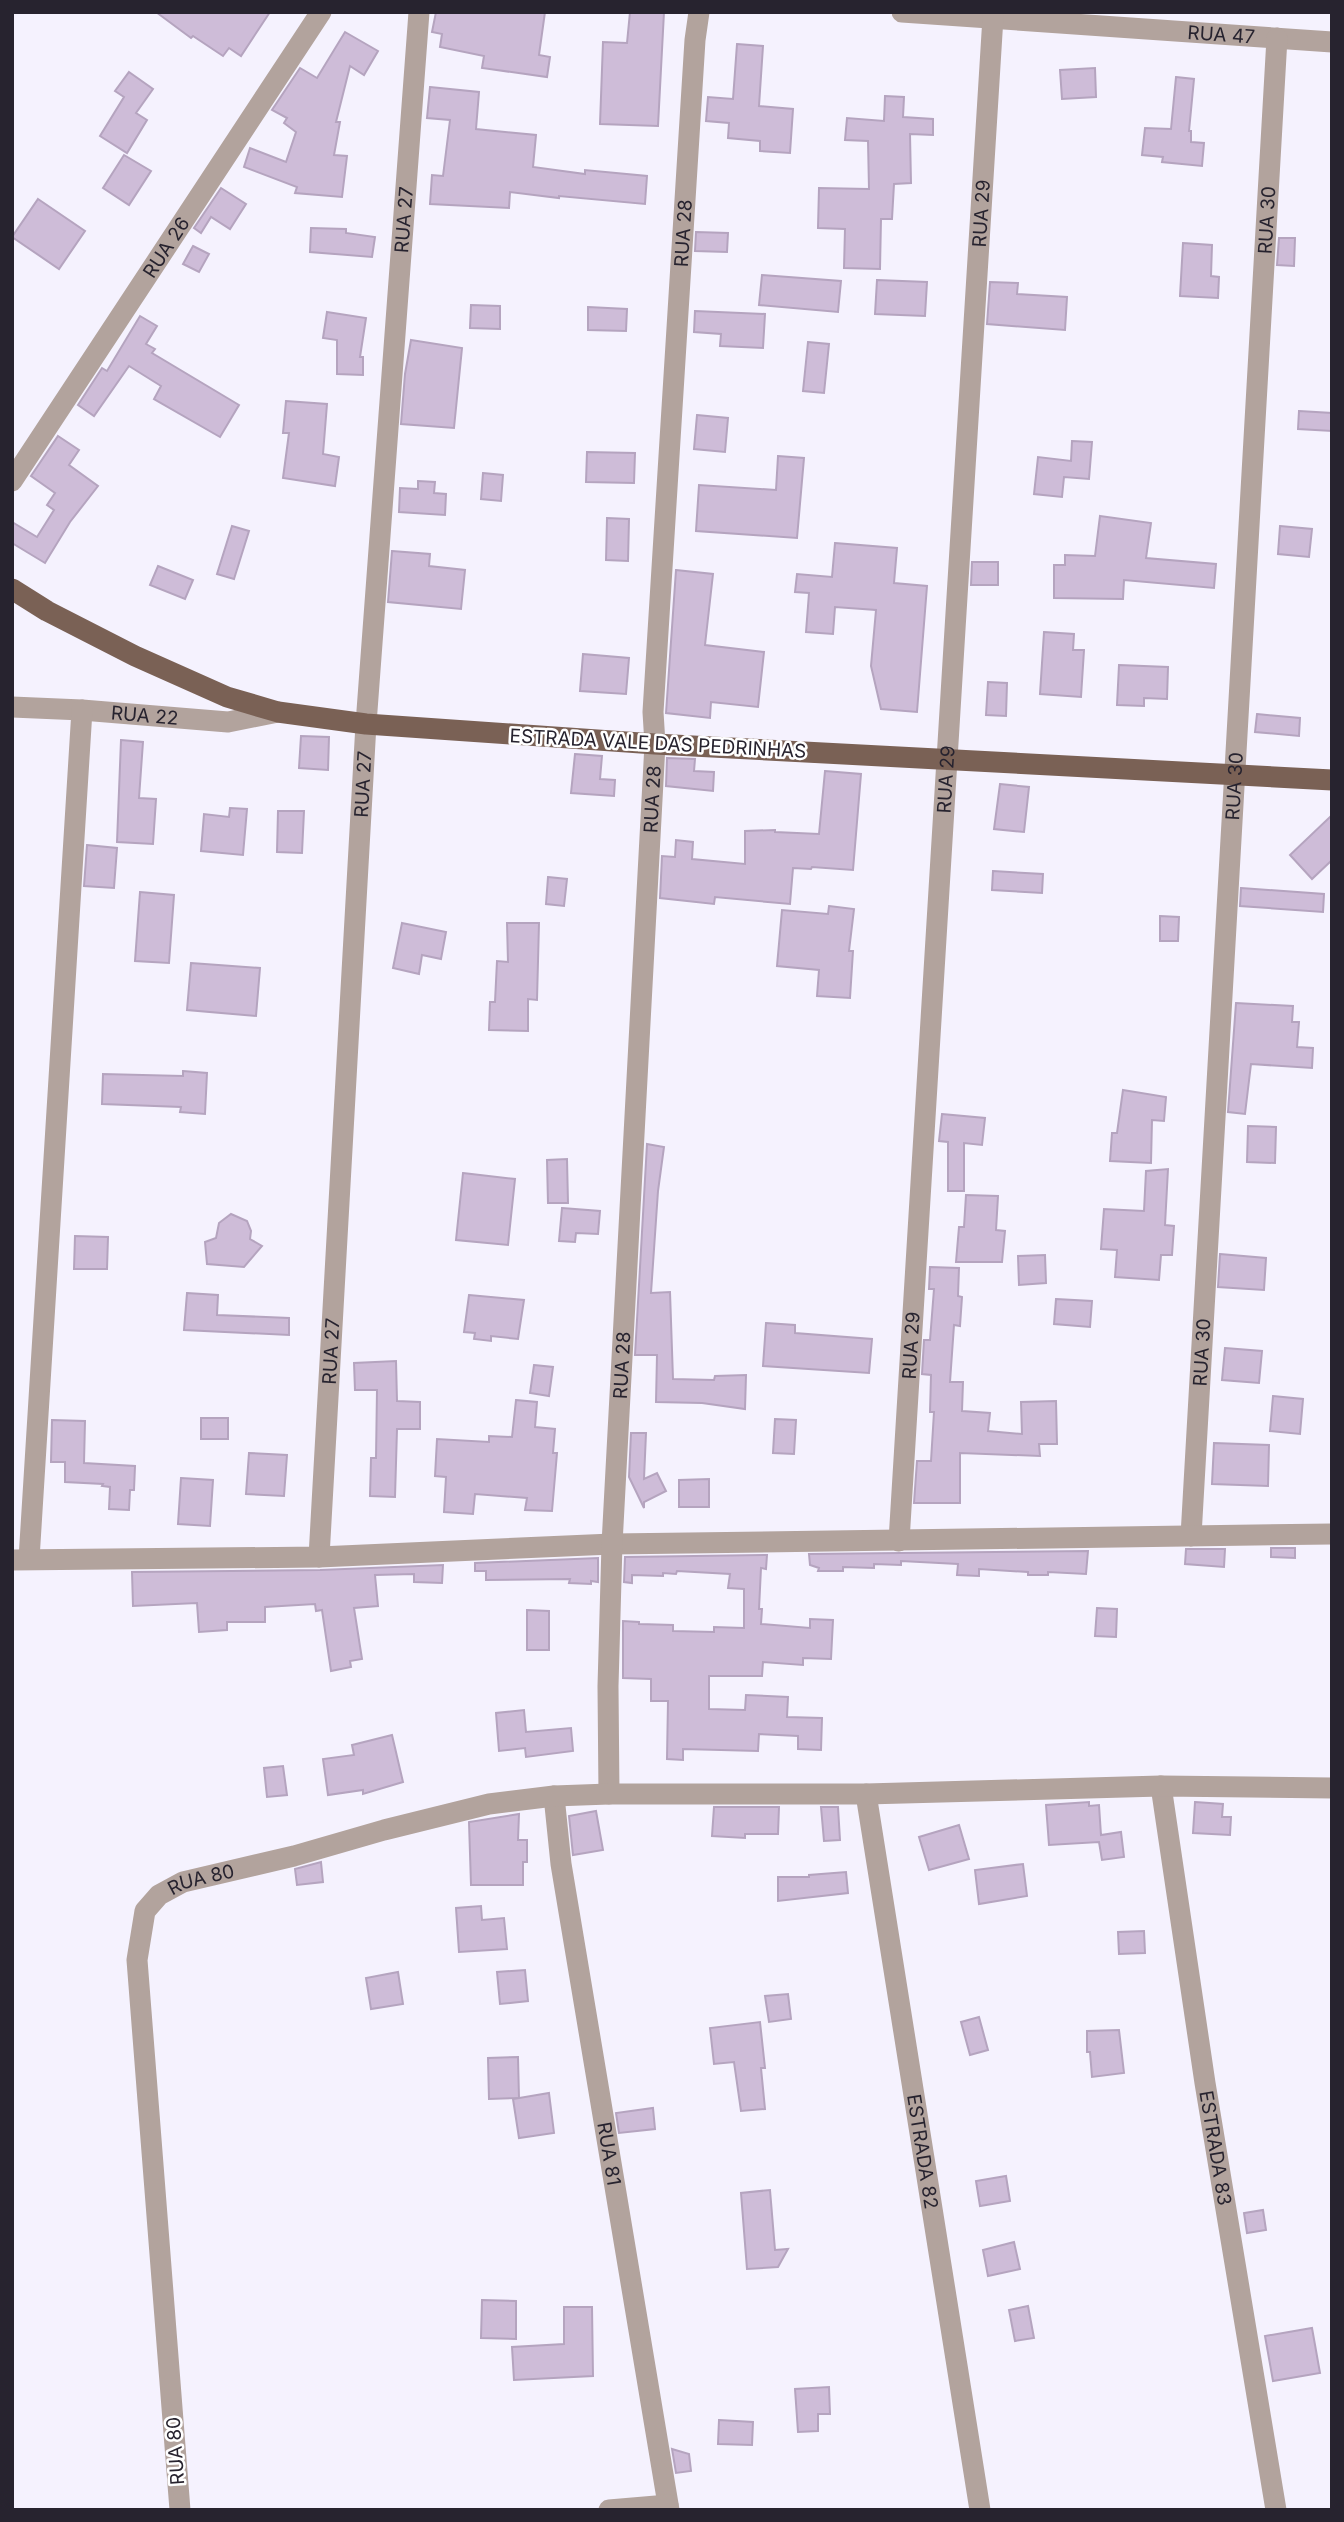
<svg xmlns="http://www.w3.org/2000/svg" width="1344" height="2522" viewBox="0 0 1344 2522" font-family="Inter,sans-serif">
<style>
.building{fill:#cebcd8;stroke:#b5a4bf;stroke-width:2}
.lines{fill:none;stroke-linecap:round;stroke-linejoin:round}
.minor{stroke:#b2a39d;stroke-width:21}
.major{stroke:#7a6155;stroke-width:21}
.labels{text-anchor:middle;stroke-width:5;stroke-linejoin:round;paint-order:stroke}
.street-label{font-size:19px;fill:#27232f;stroke:#fff}
</style>
<rect width="100%" height="100%" fill="#f5f2fe"/>
<g class="building">
<path d="M156,12H270L241,56L229,48L223,56L193,36L191,38Z"/>
<path d="M436,12H545L539,55L550,57L547,77L482,68L484,56L440,47L442,34L432,32Z"/>
<path d="M630,12H664L658,126L600,124L603,42L627,43Z"/>
<path d="M345,32L378,51L364,75L350,66L336,122H340L334,155L347,156L342,197L295,193L297,187L244,167L250,148L286,162L296,132L284,123L287,118L272,110L300,68L317,78Z"/>
<path d="M737,44L763,46L759,106L793,109L790,153L760,151V141L728,138L729,123L706,121L708,97L733,99Z"/>
<path d="M1095,68L1096,97L1062,99L1060,70Z"/>
<path d="M129,72L153,89L136,113L147,120L127,153L100,136L124,97L115,91Z"/>
<path d="M1176,77L1194,79L1189,131H1191V142L1204,143L1202,166L1162,162L1163,157L1142,155L1145,128L1171,129Z"/>
<path d="M430,87L479,92L476,129L536,135L533,167L585,174V170L647,176L645,204L559,196V198L510,192L509,208L430,204L432,175L443,176L450,120L427,118Z"/>
<path d="M885,96L904,97L903,117L933,119V135L910,134L911,183L894,184L892,219H881L880,269L844,268L845,229L818,228L819,188L869,189L868,141L845,140L847,118L884,121Z"/>
<path d="M124,155L151,171L129,205L103,188Z"/>
<path d="M221,188L246,204L230,229L211,217L201,233L194,228Z"/>
<path d="M38,199L85,231L59,269L12,237Z"/>
<path d="M311,228L346,229V233L375,237L372,257L310,252Z"/>
<path d="M696,232L728,233L727,252L695,251Z"/>
<path d="M1279,238H1295L1294,266L1277,265Z"/>
<path d="M1183,243L1212,245L1211,276L1219,277L1218,298L1180,296Z"/>
<path d="M193,246L209,254L199,272L183,264Z"/>
<path d="M762,275L841,281L838,312L759,305Z"/>
<path d="M877,280L927,282L925,316L875,314Z"/>
<path d="M990,282L1018,283L1017,294L1067,297L1065,330L987,324Z"/>
<path d="M471,305L500,306V329L470,328Z"/>
<path d="M588,307L627,309L626,331L588,330Z"/>
<path d="M695,311L765,314L763,348L720,346L721,334L694,332Z"/>
<path d="M327,312L366,318L360,357H363V375L337,374V340L323,338Z"/>
<path d="M140,316L157,326L146,344L155,349L152,353L239,405L220,437L154,399L161,386L129,366L94,416L78,405L102,368L107,371Z"/>
<path d="M411,340L462,348L454,428L401,424L405,374Z"/>
<path d="M808,342L829,344L824,393L803,391Z"/>
<path d="M286,401L327,404L323,454L339,457L335,486L283,478L289,433H283Z"/>
<path d="M1299,411L1332,413V431L1298,429Z"/>
<path d="M697,415L728,418L725,452L694,449Z"/>
<path d="M58,436L79,450L69,465L98,486L70,522L45,563L12,543V522L37,537L54,510L47,505L55,493L31,476Z"/>
<path d="M1072,441L1092,442L1089,479L1064,477L1062,497L1034,494L1038,457L1071,461Z"/>
<path d="M587,452L635,453L634,483L586,482Z"/>
<path d="M778,456L804,458L797,538L696,531L699,485L776,490Z"/>
<path d="M483,473L503,475L501,501L481,499Z"/>
<path d="M418,481L435,482L434,493L446,494L445,515L399,512L400,488L418,489Z"/>
<path d="M1100,516L1151,523L1146,558L1216,564L1214,588L1124,580L1123,599L1054,598V565H1065V555L1095,556Z"/>
<path d="M607,518L629,519L628,561L606,560Z"/>
<path d="M232,526L249,531L234,579L217,574Z"/>
<path d="M1280,526L1312,529L1309,557L1278,554Z"/>
<path d="M835,543L897,548L894,583L927,586L917,712L881,709L871,666L876,610L835,607L833,634L806,632L809,593L795,592L797,574L832,577Z"/>
<path d="M392,551L430,554L429,566L465,570L461,609L388,602Z"/>
<path d="M972,562H998V585H971Z"/>
<path d="M158,566L193,580L185,599L150,585Z"/>
<path d="M676,570L713,574L705,645L764,652L758,707L711,702L710,718L666,713Z"/>
<path d="M1044,632L1074,634L1073,650H1084L1081,697L1040,694Z"/>
<path d="M583,654L629,658L626,694L580,691Z"/>
<path d="M1119,665L1168,667L1167,699L1144,698V706L1117,705Z"/>
<path d="M988,682L1007,683L1006,716L986,715Z"/>
<path d="M1257,714L1300,718L1299,736L1255,732Z"/>
<path d="M301,736L329,737L328,770L299,768Z"/>
<path d="M121,740L143,742L139,798L156,799L153,844L117,842Z"/>
<path d="M575,754L602,756L600,779L615,780L614,796L571,793Z"/>
<path d="M667,758L695,759L694,771L714,772L713,791L666,786Z"/>
<path d="M825,771L861,774L853,870L812,867L811,869L793,868L790,904L715,897L714,904L660,898L662,856L675,857L676,840L693,842L692,859L745,864V831L775,830V832L819,834Z"/>
<path d="M1000,784L1029,787L1024,832L994,829Z"/>
<path d="M230,808L247,809L243,855L201,851L204,814L229,817Z"/>
<path d="M278,811H304L302,853L277,852Z"/>
<path d="M1332,815V860L1312,879L1290,855Z"/>
<path d="M87,845L117,848L114,888L84,886Z"/>
<path d="M993,871L1043,874L1042,893L992,890Z"/>
<path d="M548,877L567,879L564,906L546,904Z"/>
<path d="M1241,888L1324,894L1323,912L1240,906Z"/>
<path d="M140,892L174,895L169,963L135,961Z"/>
<path d="M829,906L854,909L849,951H853L850,998L817,996L819,970L777,966L782,910L828,914Z"/>
<path d="M1160,916L1179,917L1178,941H1160Z"/>
<path d="M402,923L446,932L441,959L422,955L419,974L393,968Z"/>
<path d="M507,923H539L537,1000L528,999V1031L489,1030L490,1002H495L497,961L508,962Z"/>
<path d="M191,963L260,968L256,1016L187,1010Z"/>
<path d="M1236,1003L1293,1006L1292,1022H1299L1297,1047L1313,1048L1312,1068L1251,1064L1245,1114L1228,1112Z"/>
<path d="M183,1071L207,1073L205,1114L180,1112L181,1107L102,1104L103,1074L183,1076Z"/>
<path d="M1123,1090L1166,1097L1164,1121L1152,1120L1151,1163L1110,1161L1112,1133H1117Z"/>
<path d="M942,1114L985,1118L982,1145L964,1143V1191H948V1142L939,1141Z"/>
<path d="M1248,1126L1276,1127L1275,1163L1247,1162Z"/>
<path d="M647,1144L664,1147L658,1191L651,1293L670,1292L673,1379L714,1380L715,1376L746,1375L745,1409L702,1403L656,1402L657,1355H635Z"/>
<path d="M567,1159L568,1203H548L547,1160Z"/>
<path d="M1168,1169L1165,1225L1174,1226L1172,1255H1161L1159,1280L1115,1277L1117,1250L1101,1249L1104,1209L1144,1211L1146,1171Z"/>
<path d="M463,1173L515,1179L508,1245L456,1240Z"/>
<path d="M966,1195L998,1196L996,1230L1005,1231L1002,1262H956L959,1227H964Z"/>
<path d="M562,1208L600,1211L598,1234L576,1233L575,1242L559,1241Z"/>
<path d="M231,1214L247,1221L251,1231L250,1239L262,1246L244,1267L207,1264L205,1242L216,1238L219,1223Z"/>
<path d="M75,1236L108,1237L107,1269H74Z"/>
<path d="M1220,1254L1266,1258L1264,1290L1218,1287Z"/>
<path d="M1045,1255L1046,1283L1019,1285L1018,1256Z"/>
<path d="M930,1267L959,1268L958,1296L962,1297L960,1326L954,1325L950,1382H963L962,1411L990,1413L988,1431L1022,1434L1021,1402L1056,1401L1057,1444H1039L1040,1456L960,1453V1503H914L917,1461H931L934,1412H930L931,1375L922,1374L924,1340H930L934,1289H929Z"/>
<path d="M187,1293L218,1295L217,1315L289,1318V1335L184,1330Z"/>
<path d="M469,1295L524,1300L518,1339L491,1336V1341L474,1339L475,1333L464,1332Z"/>
<path d="M1056,1299L1092,1301L1090,1327L1054,1324Z"/>
<path d="M766,1323L795,1325V1333L872,1339L869,1373L763,1366Z"/>
<path d="M1225,1348L1262,1351L1259,1383L1222,1380Z"/>
<path d="M396,1361L397,1401L420,1402V1429H397L395,1497L370,1496L371,1458H376L377,1390H355L354,1363Z"/>
<path d="M534,1365L553,1367L549,1396L530,1393Z"/>
<path d="M1273,1396L1303,1399L1300,1434L1270,1431Z"/>
<path d="M516,1400L537,1402L535,1427L555,1429L553,1453H557L552,1511L525,1510L527,1498L475,1494L473,1514L444,1512L446,1477L435,1476L437,1439L489,1442V1436L512,1437Z"/>
<rect x="201" y="1418" width="27" height="21"/>
<path d="M775,1419L796,1420L794,1454L773,1453Z"/>
<path d="M52,1420L85,1421L84,1463L135,1466L134,1490H130L129,1510L109,1509L110,1487L102,1486L103,1484L65,1482V1462H51Z"/>
<path d="M631,1433H646L644,1479L657,1473L666,1491L644,1502V1508L629,1477Z"/>
<path d="M1214,1443L1269,1445L1268,1486L1212,1484Z"/>
<path d="M249,1453L287,1455L284,1496L246,1494Z"/>
<path d="M181,1478L213,1480L210,1526L178,1524Z"/>
<path d="M709,1479V1507H679V1480Z"/>
<path d="M1271,1548H1295V1558L1271,1557Z"/>
<path d="M1186,1549H1225L1224,1567L1185,1564Z"/>
<path d="M1088,1551L1086,1574L1048,1572V1575H1028V1572L979,1569V1576L957,1575L958,1564L901,1561V1565L874,1564V1568L843,1567V1571H818L819,1568L810,1565L809,1554Z"/>
<path d="M767,1555L766,1569L761,1568L759,1609H762L761,1624L810,1628V1619L833,1620L831,1659L803,1658V1665L763,1662L762,1676H709V1709L745,1710L746,1695L788,1697L787,1717L822,1718L821,1750L798,1749V1736L759,1734L758,1751L683,1749V1760L667,1759L668,1701H651V1679L623,1678V1621L639,1622V1624L673,1625V1631L714,1632V1627L744,1628V1589L728,1588L730,1574L677,1571L676,1574L663,1573V1576L632,1575V1583L624,1582L625,1557Z"/>
<path d="M598,1558V1582L591,1581V1584L569,1583L570,1579L486,1580V1571H475V1563Z"/>
<path d="M443,1565L442,1583L414,1582V1574L375,1575L378,1606L354,1608L362,1659L350,1661L351,1667L331,1671L322,1610L316,1611L315,1604L265,1607V1622H227V1630L199,1632L197,1603L133,1606L132,1572L320,1570Z"/>
<path d="M1097,1608L1117,1609L1116,1637L1095,1636Z"/>
<path d="M527,1610L549,1611V1650H527Z"/>
<path d="M524,1710L526,1732L571,1728L573,1751L526,1757L525,1748L499,1751L496,1713Z"/>
<path d="M392,1735L403,1782L363,1794V1790L328,1795L323,1759L354,1755L352,1745Z"/>
<path d="M283,1766L287,1795L267,1797L264,1768Z"/>
<path d="M1089,1802V1806L1099,1805L1101,1835L1121,1832L1124,1857L1102,1860L1099,1842L1049,1845L1046,1805Z"/>
<path d="M1195,1802L1223,1804L1222,1817H1231L1230,1835L1193,1833Z"/>
<path d="M714,1807H779L778,1834H745V1838L712,1836Z"/>
<path d="M821,1807H838L840,1840L824,1841Z"/>
<path d="M596,1811L603,1850L573,1855L569,1816Z"/>
<path d="M519,1814L518,1840H527V1862H523V1885H471L469,1822Z"/>
<path d="M959,1825L969,1859L929,1870L919,1837Z"/>
<path d="M321,1862L323,1882L297,1885L295,1869Z"/>
<path d="M1023,1864L1027,1896L979,1904L975,1870Z"/>
<path d="M846,1872L848,1893L778,1901V1877H809V1875Z"/>
<path d="M481,1906L482,1920L504,1918L507,1949L459,1952L456,1908Z"/>
<path d="M1144,1931L1145,1953L1119,1954L1118,1932Z"/>
<path d="M525,1970L528,2001L500,2004L497,1972Z"/>
<path d="M398,1972L403,2004L371,2009L366,1978Z"/>
<path d="M788,1994L791,2019L769,2022L765,1996Z"/>
<path d="M979,2017L988,2050L970,2055L961,2022Z"/>
<path d="M760,2022L765,2068H761L765,2109L741,2111L734,2062L714,2064L710,2028Z"/>
<path d="M1119,2030L1124,2073L1092,2077L1090,2052H1087V2031Z"/>
<path d="M518,2057L519,2098L489,2099L488,2058Z"/>
<path d="M549,2093L554,2133L519,2138L513,2099Z"/>
<path d="M653,2108L655,2129L619,2133L616,2113Z"/>
<path d="M1006,2176L1010,2201L980,2206L976,2181Z"/>
<path d="M770,2190L775,2250L788,2249L778,2267L747,2269L741,2193Z"/>
<path d="M1263,2210L1266,2230L1247,2233L1244,2213Z"/>
<path d="M1014,2242L1020,2269L988,2276L983,2250Z"/>
<path d="M482,2300L516,2301V2339L481,2338Z"/>
<path d="M1028,2306L1034,2338L1015,2341L1009,2310Z"/>
<path d="M564,2307H592L593,2376L514,2380L512,2347L564,2344Z"/>
<path d="M1312,2328L1320,2373L1273,2381L1265,2336Z"/>
<path d="M829,2387L830,2414H818V2431L798,2432L795,2389Z"/>
<path d="M719,2420L753,2422L752,2445L718,2444Z"/>
<path d="M672,2449L689,2454L691,2471L676,2473Z"/>
</g>
<g class="lines">
<g class="minor">
<path id="s1" d="M902,12L1332,42"/>
<path id="s2" d="M12,481L321,12"/>
<path id="s3" d="M12,707L82,710L228,722L278,712"/>
<path id="s4" d="M1191,1536L1277,38"/>
<path id="s5" d="M899,1541C929,1033 962,525 993,17"/>
<path id="s6" d="M319,1557L366,724L419,12"/>
<path d="M29,1559L82,710"/>
<path d="M12,1560L319,1557L612,1544L1332,1534"/>
<path id="s7" d="M1161,1786L1205,2083L1276,2510"/>
<path id="s8" d="M609,1794L608,1686L612,1544L655,744L653,712L695,40L699,12"/>
<path id="s9" d="M866,1794L980,2510"/>
<path id="s10" d="M554,1796L561,1864L669,2510"/>
<path id="s11" d="M180,2510L137,1960L145,1911L159,1895L183,1882L294,1856L384,1830L489,1804L554,1796L609,1794H866L1161,1786L1332,1788"/>
<path d="M609,2510L668,2505"/>
</g>
<path class="major" d="M12,589L47,611L135,656L227,697L278,712L366,724L655,744L1332,780"/>
</g>
<g class="labels">
<g class="street-label">
<text dy="7" stroke="none"><textPath href="#s1" startOffset="320">RUA 47</textPath></text>
<text dy="7" stroke="none"><textPath href="#s5" startOffset="1330">RUA 29</textPath></text>
<text dy="7" stroke="none"><textPath href="#s6" startOffset="1340">RUA 27</textPath></text>
<text dy="7" stroke="none"><textPath href="#s4" startOffset="1318">RUA 30</textPath></text>
<text dy="7" stroke="none"><textPath href="#s8" startOffset="1563">RUA 28</textPath></text>
<text dy="7" stroke="none"><textPath href="#s2" startOffset="280">RUA 26</textPath></text>
<text dy="7" stroke="none"><textPath href="#s3" startOffset="133">RUA 22</textPath></text>
<text transform="translate(658 743) rotate(3)" y="7">ESTRADA VALE DAS PEDRINHAS</text>
<text dy="7" stroke="none"><textPath href="#s5" startOffset="763">RUA 29</textPath></text>
<text dy="7" stroke="none"><textPath href="#s6" startOffset="774">RUA 27</textPath></text>
<text dy="7" stroke="none"><textPath href="#s4" startOffset="751">RUA 30</textPath></text>
<text dy="7" stroke="none"><textPath href="#s8" startOffset="996">RUA 28</textPath></text>
<text dy="7" stroke="none"><textPath href="#s5" startOffset="196">RUA 29</textPath></text>
<text dy="7" stroke="none"><textPath href="#s6" startOffset="206">RUA 27</textPath></text>
<text dy="7" stroke="none"><textPath href="#s4" startOffset="184">RUA 30</textPath></text>
<text dy="7" stroke="none"><textPath href="#s8" startOffset="429">RUA 28</textPath></text>
<text dy="7" stroke="none"><textPath href="#s11" startOffset="668">RUA 80</textPath></text>
<text dy="7" stroke="none"><textPath href="#s7" startOffset="366">ESTRADA 83</textPath></text>
<text dy="7" stroke="none"><textPath href="#s9" startOffset="362">ESTRADA 82</textPath></text>
<text dy="7" stroke="none"><textPath href="#s10" startOffset="362">RUA 81</textPath></text>
<text transform="translate(175 2451) rotate(-94)" y="7">RUA 80</text>
</g>
</g>
<rect width="1344" height="2522" fill="none" stroke="#27232f" stroke-width="28"/>
</svg>
